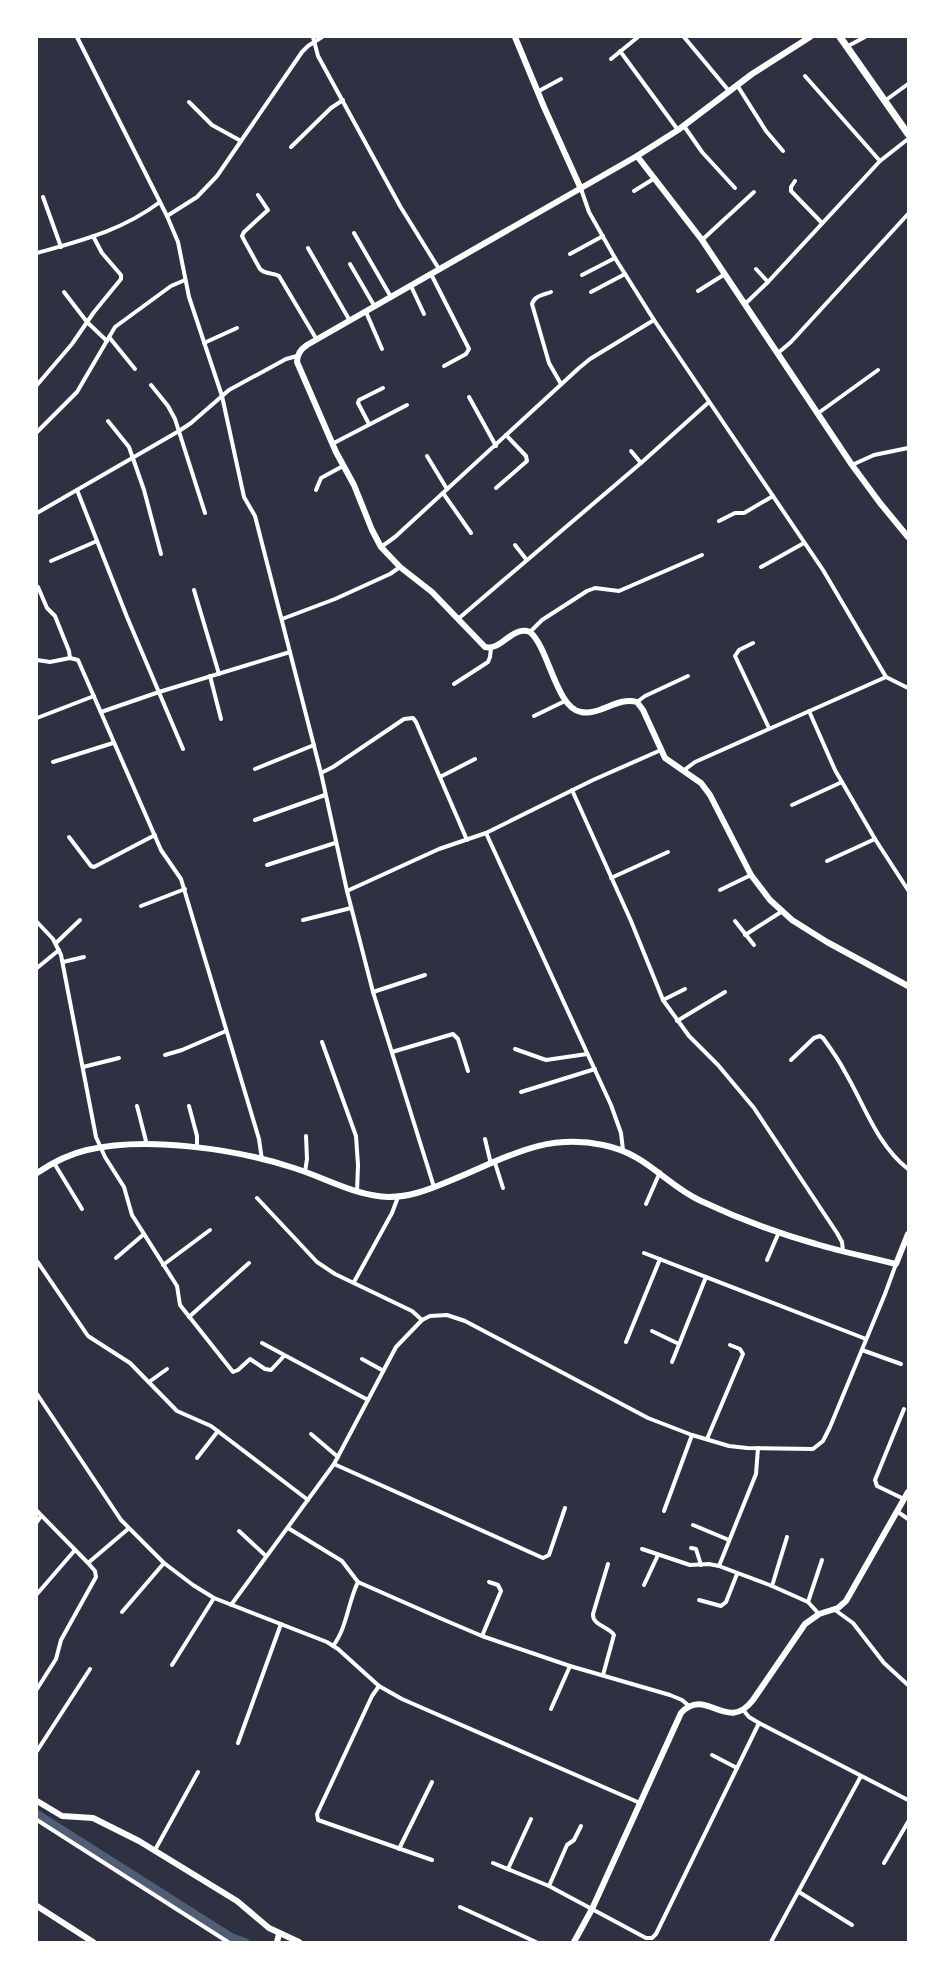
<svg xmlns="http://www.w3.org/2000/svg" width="945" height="1979" viewBox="0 0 945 1979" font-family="Roboto,sans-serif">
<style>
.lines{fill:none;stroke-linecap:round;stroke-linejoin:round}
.canal{stroke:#4f5d75;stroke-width:8}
.minor{stroke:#fff;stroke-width:4}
.tertiary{stroke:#fff;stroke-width:6}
.secondary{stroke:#fff;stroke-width:7}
</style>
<rect width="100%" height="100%" fill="#2d3142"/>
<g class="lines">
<path class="canal" d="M37,1814L231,1937L245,1942"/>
<g class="minor">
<path d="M77,37L167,216L178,242L189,297L222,396L244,497L255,516L321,773L347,891L373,992L434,1187"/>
<path d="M313,37L318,56L400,206L439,269"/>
<path d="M684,37L729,91"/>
<path d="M848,46L865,37"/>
<path d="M620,51L678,130"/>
<path d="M611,59L638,37"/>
<path d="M805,76L880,161"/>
<path d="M737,85L766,131L783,151"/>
<path d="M537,92L561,79"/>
<path d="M886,100L908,84"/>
<path d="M189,102L212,125L241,141"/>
<path d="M684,126L702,152L735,188"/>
<path d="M291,147L331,108L343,100"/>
<path d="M795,181L791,187V191L822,223"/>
<path d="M581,189L589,212L615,258L654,320L823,570L886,677L908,688"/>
<path d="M634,191L655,178"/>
<path d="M258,195L268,210L244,232L242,236L244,240L260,269C266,275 273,272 279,276L317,340"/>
<path d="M43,197L61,247"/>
<path d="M167,216L197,197L217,176L302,52L308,46L322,37"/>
<path d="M354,233L391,297"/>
<path d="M702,240L754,192"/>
<path d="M308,248L350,321"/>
<path d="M37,253C83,240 121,231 160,202"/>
<path d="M570,254L603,236"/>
<path d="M350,264L375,307"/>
<path d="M756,269L768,282"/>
<path d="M431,274L469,349L466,354L444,366"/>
<path d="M582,275L615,258"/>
<path d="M411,286L424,314"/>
<path d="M698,291L725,274"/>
<path d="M64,292L87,322L107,341"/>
<path d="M551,292C543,295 534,296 532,304L549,363L561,384"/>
<path d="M591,292L625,274"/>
<path d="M745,304L768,282L880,161L908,139"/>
<path d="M366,312L382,349"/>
<path d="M109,337L135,369"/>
<path d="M204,343L237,328"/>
<path d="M778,353L791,342L908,214"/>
<path d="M37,385L72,344L94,312L121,279V275L102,253L93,236"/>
<path d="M151,385L168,406L175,419L205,513"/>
<path d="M469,397L496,446"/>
<path d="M817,414L878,370"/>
<path d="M108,421L129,447L144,490L161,554"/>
<path d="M369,424L358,403L359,400L383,388"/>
<path d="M37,432L77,392L115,327L171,286L185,280"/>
<path d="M332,444L407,405"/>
<path d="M631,451L641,463"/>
<path d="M427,456L447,489"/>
<path d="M852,465L874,455L908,448"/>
<path d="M496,488L527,461L526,456L506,435"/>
<path d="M77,490L127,617L183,749"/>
<path d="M316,490L321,478L343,466"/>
<path d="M443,493L471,533"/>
<path d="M37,513L179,431L191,423L229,390L286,359L297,356"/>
<path d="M719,521L735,513H744L773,496"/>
<path d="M515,545L526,559"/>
<path d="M381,547L395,537L579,368L590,359L654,320"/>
<path d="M51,561L97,541"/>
<path d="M761,567L804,543"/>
<path d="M38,587L47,608L55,616L69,651L70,658"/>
<path d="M194,590L219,674"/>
<path d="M282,619L335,599L390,574L400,567"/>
<path d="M458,619L641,463L709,402"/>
<path d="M530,632L542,620L587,591L595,588L619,591L702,555"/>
<path d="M753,643L739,650L735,656L769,728"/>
<path d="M37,660L50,662L70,658L78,660L161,850L181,879L259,1139L262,1160"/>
<path d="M210,676L221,719"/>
<path d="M454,684L488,662L490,657L491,648"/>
<path d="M637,702L645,696L688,676"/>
<path d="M809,711L835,770L875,839L908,890"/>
<path d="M101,712L159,692L290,652"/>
<path d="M534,716L565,701"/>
<path d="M37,718L94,696"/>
<path d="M53,762L113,743"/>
<path d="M255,769L314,745"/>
<path d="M683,771L695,762L886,677"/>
<path d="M321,773L333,767L404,719L413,718L416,722L467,840"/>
<path d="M440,777L475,759"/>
<path d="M572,790L631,921L663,1000L689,1036L718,1065L754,1108L837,1233L842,1242L843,1251"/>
<path d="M792,805L842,782"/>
<path d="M255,820L325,795"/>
<path d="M486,833L611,1105L621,1133L623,1150"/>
<path d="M69,837L91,866L94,867L155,835"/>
<path d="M827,861L875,839"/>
<path d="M267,865L335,843"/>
<path d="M611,878L668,852"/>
<path d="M720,890L751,875"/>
<path d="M347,891L439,849L486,833L593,780L661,750"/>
<path d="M141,906L185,889"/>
<path d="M303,920L351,908"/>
<path d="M735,921L754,945"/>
<path d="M37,922L53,939L61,955L96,1137L105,1157L124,1187L132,1215L177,1286L180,1305L233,1372L238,1370L250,1359L265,1369L271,1370L284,1356"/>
<path d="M745,935L781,912"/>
<path d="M56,943L80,920"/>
<path d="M63,962L84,957"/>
<path d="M37,968L59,950"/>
<path d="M373,992L425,975"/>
<path d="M663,1000L685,989"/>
<path d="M677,1021L725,992"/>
<path d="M322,1042L356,1136L358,1165L357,1192"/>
<path d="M515,1049L546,1060L587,1054"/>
<path d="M392,1052L453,1034L458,1039L468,1071"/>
<path d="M165,1055L182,1050L226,1031"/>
<path d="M791,1060L814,1038L820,1036L823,1038C831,1049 839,1060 845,1072C864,1104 877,1145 908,1169"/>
<path d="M83,1067L119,1058"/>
<path d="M521,1092L595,1069"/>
<path d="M137,1106L147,1145"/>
<path d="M189,1106L197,1136V1147"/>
<path d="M485,1139L491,1164"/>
<path d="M54,1163L82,1209"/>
<path d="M495,1163L503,1188"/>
<path d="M305,1172L307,1159L306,1136"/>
<path d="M257,1198L317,1262L335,1274L412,1311L422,1320"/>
<path d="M646,1204L660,1172"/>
<path d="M644,1253L866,1339"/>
<path d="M116,1258L144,1234"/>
<path d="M767,1260L779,1232"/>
<path d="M37,1261L88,1336L130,1363L177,1411L211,1426L308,1500"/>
<path d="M163,1265L210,1230"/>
<path d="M354,1282L392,1213L398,1197"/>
<path d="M189,1317L249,1263"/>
<path d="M652,1331L679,1344"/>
<path d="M626,1342L660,1259"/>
<path d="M262,1343L368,1400"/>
<path d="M862,1350L901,1364"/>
<path d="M362,1359L382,1370"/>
<path d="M672,1362L706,1277"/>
<path d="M149,1382L167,1369"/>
<path d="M37,1394L121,1520L164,1563L193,1585L214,1598L327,1642L338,1649L379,1686L402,1699L640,1803"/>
<path d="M904,1409L875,1480L877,1486L904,1499"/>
<path d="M311,1434L338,1457"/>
<path d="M707,1439L743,1354L740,1349L730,1345"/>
<path d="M758,1448L756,1474L719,1566L772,1586L808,1602L819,1614"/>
<path d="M197,1458L218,1431"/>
<path d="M334,1464L543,1558L549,1555L565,1508"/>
<path d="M37,1511L88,1563L95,1571L96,1577L61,1640L56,1659L37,1689"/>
<path d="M664,1511L692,1435"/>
<path d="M898,1512L908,1519"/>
<path d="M37,1522L41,1516"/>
<path d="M693,1525L729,1540"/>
<path d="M288,1528L342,1561L358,1582L442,1619L482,1636L570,1666L670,1695L682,1700L689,1706"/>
<path d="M239,1531L266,1556"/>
<path d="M691,1548L696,1549L701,1565"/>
<path d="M642,1549L690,1565L709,1564L719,1566"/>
<path d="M88,1563L128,1529"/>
<path d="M644,1585L658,1555"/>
<path d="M772,1586L787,1537"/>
<path d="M37,1594L75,1550"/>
<path d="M699,1600L721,1606L726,1602L737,1574"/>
<path d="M808,1602L822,1560"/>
<path d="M231,1605L334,1464L396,1347L422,1320L430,1316L447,1315L465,1321L648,1418L692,1435L729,1446L747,1448L813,1449L823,1441L830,1427L885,1294L896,1264"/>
<path d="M835,1610L853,1623L884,1663L908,1685"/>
<path d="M122,1612L164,1563"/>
<path d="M482,1636L501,1591L498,1585L489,1582"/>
<path d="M333,1646C347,1628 348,1602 358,1582"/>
<path d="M172,1665L214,1598"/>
<path d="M603,1675L614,1635C609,1627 592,1625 593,1614L608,1564"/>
<path d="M379,1686L372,1696L317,1814L318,1820L432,1860"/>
<path d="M551,1709L570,1666"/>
<path d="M744,1711L749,1717L759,1723L908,1800"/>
<path d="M238,1743L281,1624"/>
<path d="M37,1751L90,1669"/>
<path d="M712,1755L737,1768"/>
<path d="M37,1820L228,1942"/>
<path d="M399,1849L432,1782"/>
<path d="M155,1850L198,1772"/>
<path d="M493,1863L549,1886L646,1938H652L656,1934L759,1723"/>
<path d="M884,1863L908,1822"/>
<path d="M508,1869L531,1819"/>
<path d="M549,1886L567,1845L574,1840L581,1826"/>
<path d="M799,1892L852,1925"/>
<path d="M460,1907L536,1942"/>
<path d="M771,1942L861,1776"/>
</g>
<g class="tertiary">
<path d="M515,37L544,107L581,189"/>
<path d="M810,37L752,74L678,130L637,156L307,345C301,349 297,354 297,362L336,452L354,485L372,530L381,547L400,567L432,592L485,647C502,651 512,625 530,632C549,648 556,708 581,712C600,716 618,696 637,702L643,710L665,758L701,783L710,795L751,875L770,900L792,920L827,942L908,986"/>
<path d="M637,156L702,240L852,465L880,503L908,537"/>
<path d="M37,1173C52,1163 69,1154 87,1150C147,1136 236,1149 294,1168C326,1178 355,1196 389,1197C409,1197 428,1190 447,1182C501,1161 541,1132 603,1145C648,1154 664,1184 701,1201C737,1218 777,1233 816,1244C842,1252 869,1257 896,1264L908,1234"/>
<path d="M37,1801L62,1816L93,1818L139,1841L237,1901L269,1928L299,1942"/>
<path d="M37,1906L93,1942"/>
<path d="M277,1942L279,1934"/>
<path d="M574,1942L592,1909L681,1713C706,1686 727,1734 753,1700L805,1624L819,1614L838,1608L846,1601L908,1492"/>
</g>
<path class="secondary" d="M840,37L908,134"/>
</g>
<rect width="945" height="1979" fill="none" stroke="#ffffff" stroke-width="76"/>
</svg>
